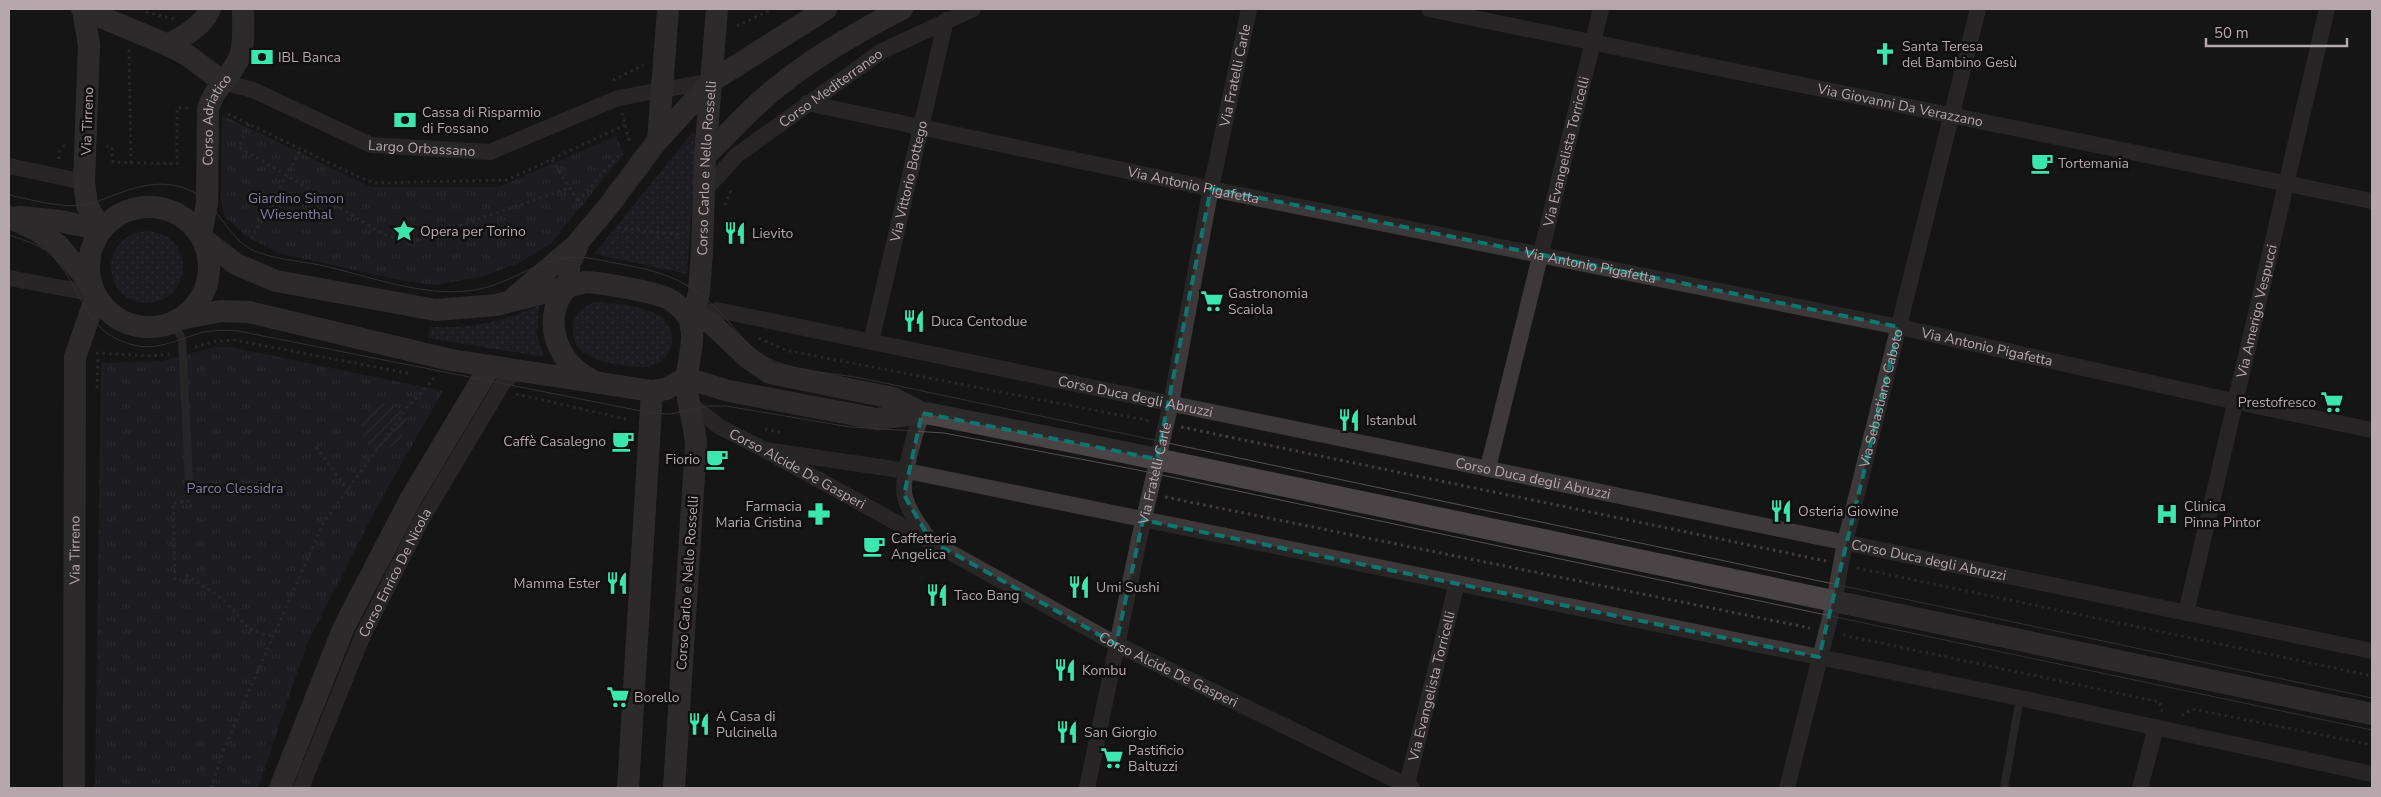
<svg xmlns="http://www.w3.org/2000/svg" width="2381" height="797" viewBox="0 0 2381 797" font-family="'Nunito Sans',sans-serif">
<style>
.grass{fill:url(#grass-dots)}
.park{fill:url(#park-tufts)}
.garden{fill:url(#garden-furrows)}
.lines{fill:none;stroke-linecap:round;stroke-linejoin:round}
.path{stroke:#423c3e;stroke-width:3;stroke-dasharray:2.5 4;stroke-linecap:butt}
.lane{stroke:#3d3839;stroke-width:8}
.street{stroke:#3d3839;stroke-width:16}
.secondary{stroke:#4b4446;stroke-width:22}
.tram{stroke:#564f51;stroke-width:1}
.marked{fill:none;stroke:#0f766e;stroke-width:4;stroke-dasharray:10 6;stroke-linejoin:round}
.labels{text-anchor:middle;stroke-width:5;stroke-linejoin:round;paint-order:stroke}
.poi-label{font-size:14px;fill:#b6a7ac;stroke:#111010;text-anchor:start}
.street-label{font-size:14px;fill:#b6a7ac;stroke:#111010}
.park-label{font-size:14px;fill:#827fa0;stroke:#111010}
</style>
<defs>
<pattern id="grass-dots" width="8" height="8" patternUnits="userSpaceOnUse" patternTransform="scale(1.25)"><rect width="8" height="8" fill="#26252e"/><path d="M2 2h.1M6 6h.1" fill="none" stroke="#43424a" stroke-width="1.8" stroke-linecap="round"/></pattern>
<pattern id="park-tufts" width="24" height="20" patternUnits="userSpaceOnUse" patternTransform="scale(1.25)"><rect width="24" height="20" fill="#26252e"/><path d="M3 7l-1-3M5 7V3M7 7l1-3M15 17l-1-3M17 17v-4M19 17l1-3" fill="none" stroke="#43424a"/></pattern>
<pattern id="garden-furrows" width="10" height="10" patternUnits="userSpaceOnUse" patternTransform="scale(1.25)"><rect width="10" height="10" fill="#26252e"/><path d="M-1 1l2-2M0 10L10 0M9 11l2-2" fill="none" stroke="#43424a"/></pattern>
</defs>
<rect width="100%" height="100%" fill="#161515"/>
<g class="grass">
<path d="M692,133L697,136L687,274L594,254Z"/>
<circle cx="147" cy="267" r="36"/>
<path d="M595,302C611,302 652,307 664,319C682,338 668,368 642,367C616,366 569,361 573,326C574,313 584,306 595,302Z"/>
<path d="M539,305L537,336L544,357L428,338L430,327C472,328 502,323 539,305Z"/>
</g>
<g class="park">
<path d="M222,115L371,187H499L616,136L624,154L551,243L517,264L484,276L436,285L405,281L278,253L246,236L224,216L221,198Z"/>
<path d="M215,347H230L443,391L379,503L307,644L258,788H95L101,363L162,361Z"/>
</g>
<path class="garden" d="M376,403C441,403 384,477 365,441C359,429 362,419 368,408Z"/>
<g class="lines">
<g class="path">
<path d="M146,12L174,19"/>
<path d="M737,26L772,9"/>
<path d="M129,50L131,163"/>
<path d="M613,80L643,65"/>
<path d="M622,113L630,143"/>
<path d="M228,114L359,177L375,183L507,180L625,125"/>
<path d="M249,124L239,147L385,235L415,241L569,188"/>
<path d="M106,146L112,147L113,162L177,164V108H188"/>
<path d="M59,159V153L64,145"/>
<path d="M552,160L578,201L583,205"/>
<path d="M578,201L619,155"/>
<path d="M725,205L732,188"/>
<path d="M618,228L683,235"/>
<path d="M251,239L301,149"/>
<path d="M759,338L785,350L1150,421"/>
<path d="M195,347L216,341L234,340L412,374"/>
<path d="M96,353L153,356L170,354"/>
<path d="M97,388L98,357"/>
<path d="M516,394L630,420"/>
<path d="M1181,427L1826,561"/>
<path d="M765,429L781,433"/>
<path d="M316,447L348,490"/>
<path d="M1165,497L1810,628"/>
<path d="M191,507L190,501L173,503L175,580H193"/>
<path d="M1857,568L2372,676"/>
<path d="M186,575C201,585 216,593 228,605C248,624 241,630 272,636"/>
<path d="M1843,635L2160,702L2162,712"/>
<path d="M2182,716L2192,709L2372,745"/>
<path d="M211,788L224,749L262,661L324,522L409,406L434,378"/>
</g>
<g class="lane">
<path d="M173,322L182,339L189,479"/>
<path d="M2004,788L2020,698"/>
</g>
<g class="street">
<path id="s1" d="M1429,9L2372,201"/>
<path id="s2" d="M223,82L253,90L371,145L490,152L618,98L712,81"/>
<path id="s3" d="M807,103L1231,193L1899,327L2237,402L2372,430"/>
<path d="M9,166L84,182"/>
<path id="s4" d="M704,191L737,155L882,51L973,9"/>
<path d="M9,278L95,294"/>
<path id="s5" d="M693,316L717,310L2372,651"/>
<path id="s6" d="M871,342L946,20"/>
<path id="s7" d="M685,400L720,427L765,450L1116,644L1412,788"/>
<path d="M922,413C916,430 900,481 905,497C909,512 919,525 928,538"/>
<path d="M765,450L907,471L2020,698L2372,774"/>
<path id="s8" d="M1488,468L1601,9"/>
<path id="s9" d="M2186,613L2327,9"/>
<path id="s10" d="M301,788L363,635L424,515L503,383L516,371"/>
<path id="s11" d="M1087,788L1140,535L1171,403L1211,188L1249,9"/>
<path id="s12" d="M1406,788L1457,583"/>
<path id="s13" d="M1787,788L1834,602L1845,542L1978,9"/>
<path d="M2140,788L2156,727"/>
</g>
<g class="secondary">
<path d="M82,9L168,45L187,55L223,82"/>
<path d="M83,9L89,45L84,182L87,205L101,230"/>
<path d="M168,45C184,36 203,26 210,9"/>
<path d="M658,140L668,9"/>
<path d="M705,156C724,138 742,118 762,100C803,63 853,34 902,9"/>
<circle cx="149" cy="267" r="60"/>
<path d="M9,217L36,230L58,245L90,283"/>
<path d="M20,217L60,221L101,230"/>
<path id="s14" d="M201,235L207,203L208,109C214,87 232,76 240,56C245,41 243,24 243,9"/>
<path d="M203,239L236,264L276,281L436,310L496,305L586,282C603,283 655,292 669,299C678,304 688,314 691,324C695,342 688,360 687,377C685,398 695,424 696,445L674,788"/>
<path d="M569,285V265L580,240L607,208L658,140L712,81L826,9"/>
<path d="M569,285C540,315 555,362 590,379"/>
<path d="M515,297L576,245"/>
<path d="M685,312L712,324L748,358L770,373L893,398L922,413"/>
<path d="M180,319L221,311L249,312L451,360L652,391L666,389L686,378"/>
<path id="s15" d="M691,327L699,292L702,253L705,156L717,9"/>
<path d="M686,378L729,391L877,419L922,413L931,414L1128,453L2372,714"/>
<path id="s16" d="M74,788L75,357L96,297"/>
<path d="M280,788L344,627L410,500L489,368"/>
<path d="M628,788L652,391"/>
</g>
<g class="tram">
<path d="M9,195C33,200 59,208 84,205C92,204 99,201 106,198C133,188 158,178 187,189C217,201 226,237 254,251C275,259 298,261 320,265C370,276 429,300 480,289C523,279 547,250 594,259C645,269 679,271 717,309C733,325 746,346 766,357C790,371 833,373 861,378L2372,698"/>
<path d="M9,235C25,241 44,245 55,259C85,293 85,336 138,346C160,350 183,337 204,332C216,330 227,330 238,331L651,413L671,414L708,406H726L850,427L944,433L1138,470L2372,730"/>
</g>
</g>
<path d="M0 0H2381V797H0ZM1211,188L1899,327L1819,657L1143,520L1116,644L931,541L904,495L922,413L1157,459Z" fill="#161515" fill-opacity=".55" fill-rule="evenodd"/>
<path class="marked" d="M1211,188L1899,327L1819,657L1143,520L1116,644L931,541L904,495L922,413L1157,459Z"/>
<defs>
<symbol id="church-bare" viewBox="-9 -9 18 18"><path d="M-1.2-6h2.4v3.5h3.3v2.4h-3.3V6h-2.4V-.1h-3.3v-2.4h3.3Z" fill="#3ce7af" stroke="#111010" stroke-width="2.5" paint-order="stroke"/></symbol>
<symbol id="bank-bare" viewBox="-9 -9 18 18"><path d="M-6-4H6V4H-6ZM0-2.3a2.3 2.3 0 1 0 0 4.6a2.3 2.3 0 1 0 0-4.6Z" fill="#3ce7af" stroke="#111010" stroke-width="2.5" paint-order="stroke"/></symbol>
<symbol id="cafe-bare" viewBox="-9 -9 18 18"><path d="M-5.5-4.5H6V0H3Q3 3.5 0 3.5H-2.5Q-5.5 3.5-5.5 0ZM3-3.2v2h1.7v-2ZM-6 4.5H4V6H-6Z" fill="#3ce7af" stroke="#111010" stroke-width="2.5" paint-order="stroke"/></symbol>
<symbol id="sight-bare" viewBox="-9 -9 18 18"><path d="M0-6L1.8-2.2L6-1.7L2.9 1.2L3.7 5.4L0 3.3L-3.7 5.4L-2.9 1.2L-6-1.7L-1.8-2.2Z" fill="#3ce7af" stroke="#111010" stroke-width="2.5" paint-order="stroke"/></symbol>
<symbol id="restaurant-bare" viewBox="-9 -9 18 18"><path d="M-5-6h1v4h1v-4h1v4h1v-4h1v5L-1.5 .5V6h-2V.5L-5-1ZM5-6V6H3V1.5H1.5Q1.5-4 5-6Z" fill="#3ce7af" stroke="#111010" stroke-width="2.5" paint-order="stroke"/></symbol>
<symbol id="supermarket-bare" viewBox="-9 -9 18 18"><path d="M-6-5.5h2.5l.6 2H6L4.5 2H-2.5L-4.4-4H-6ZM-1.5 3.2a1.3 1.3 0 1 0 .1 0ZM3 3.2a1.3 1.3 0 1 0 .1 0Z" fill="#3ce7af" stroke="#111010" stroke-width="2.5" paint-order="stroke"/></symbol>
<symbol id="pharmacy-bare" viewBox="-9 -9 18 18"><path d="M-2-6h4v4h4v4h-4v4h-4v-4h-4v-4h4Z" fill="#3ce7af" stroke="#111010" stroke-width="2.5" paint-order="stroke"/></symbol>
<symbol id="hospital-bare" viewBox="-9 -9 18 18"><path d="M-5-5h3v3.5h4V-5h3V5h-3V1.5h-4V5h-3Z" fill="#3ce7af" stroke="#111010" stroke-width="2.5" paint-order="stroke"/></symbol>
</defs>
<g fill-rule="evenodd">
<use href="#church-bare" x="1869" y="38" width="32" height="32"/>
<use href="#bank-bare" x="246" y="41" width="32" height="32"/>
<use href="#bank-bare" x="389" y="104" width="32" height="32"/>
<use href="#cafe-bare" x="2026" y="147" width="32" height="32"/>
<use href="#sight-bare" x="388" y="215" width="32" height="32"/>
<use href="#restaurant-bare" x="719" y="217" width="32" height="32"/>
<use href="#supermarket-bare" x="1196" y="285" width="32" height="32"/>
<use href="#restaurant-bare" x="898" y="305" width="32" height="32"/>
<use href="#supermarket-bare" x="2316" y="386" width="32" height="32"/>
<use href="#restaurant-bare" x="1333" y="404" width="32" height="32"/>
<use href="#cafe-bare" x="607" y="425" width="32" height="32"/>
<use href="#cafe-bare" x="701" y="443" width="32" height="32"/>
<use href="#restaurant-bare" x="1765" y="495" width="32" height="32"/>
<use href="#pharmacy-bare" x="803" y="498" width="32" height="32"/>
<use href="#hospital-bare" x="2151" y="498" width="32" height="32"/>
<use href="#cafe-bare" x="858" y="530" width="32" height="32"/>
<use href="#restaurant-bare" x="601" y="567" width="32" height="32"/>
<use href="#restaurant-bare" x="1063" y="571" width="32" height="32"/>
<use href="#restaurant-bare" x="921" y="579" width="32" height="32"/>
<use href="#restaurant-bare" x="1049" y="654" width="32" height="32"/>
<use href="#supermarket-bare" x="602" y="681" width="32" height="32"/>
<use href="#restaurant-bare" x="683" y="708" width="32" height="32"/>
<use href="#restaurant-bare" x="1051" y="716" width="32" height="32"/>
<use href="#supermarket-bare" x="1096" y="742" width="32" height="32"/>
</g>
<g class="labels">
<g class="poi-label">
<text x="1902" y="51">Santa Teresa<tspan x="1902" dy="16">del Bambino Gesù</tspan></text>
<text x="278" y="62">IBL Banca</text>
<text x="422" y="117">Cassa di Risparmio<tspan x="422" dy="16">di Fossano</tspan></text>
<text x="2058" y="168">Tortemania</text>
<text x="420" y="236">Opera per Torino</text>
<text x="752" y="238">Lievito</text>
<text x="1228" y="298">Gastronomia<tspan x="1228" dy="16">Scaiola</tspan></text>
<text x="931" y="326">Duca Centodue</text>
<text x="2316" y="407" text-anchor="end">Prestofresco</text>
<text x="1366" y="425">Istanbul</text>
<text x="606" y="446" text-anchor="end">Caffè Casalegno</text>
<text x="700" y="464" text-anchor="end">Fiorio</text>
<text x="802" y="511" text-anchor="end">Farmacia<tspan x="802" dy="16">Maria Cristina</tspan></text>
<text x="2184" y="511">Clinica<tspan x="2184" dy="16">Pinna Pintor</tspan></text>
<text x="1798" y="516">Osteria Giowine</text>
<text x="891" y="543">Caffetteria<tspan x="891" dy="16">Angelica</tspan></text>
<text x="600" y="588" text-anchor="end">Mamma Ester</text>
<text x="1096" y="592">Umi Sushi</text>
<text x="954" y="600">Taco Bang</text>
<text x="1082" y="675">Kombu</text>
<text x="634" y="702">Borello</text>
<text x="716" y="721">A Casa di<tspan x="716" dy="16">Pulcinella</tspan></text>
<text x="1084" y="737">San Giorgio</text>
<text x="1128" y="755">Pastificio<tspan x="1128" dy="16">Baltuzzi</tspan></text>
</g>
<g class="street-label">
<text dy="5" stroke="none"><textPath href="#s11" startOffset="728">Via Fratelli Carle</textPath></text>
<text dy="5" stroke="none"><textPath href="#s4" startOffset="164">Corso Mediterraneo</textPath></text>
<text dy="5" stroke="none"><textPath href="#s1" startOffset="481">Via Giovanni Da Verazzano</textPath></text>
<text transform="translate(87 121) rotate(-88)" y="5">Via Tirreno</text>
<text dy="5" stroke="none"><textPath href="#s14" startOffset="118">Corso Adriatico</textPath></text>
<text dy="5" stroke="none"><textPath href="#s2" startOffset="212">Largo Orbassano</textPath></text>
<text dy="5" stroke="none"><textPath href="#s8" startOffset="326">Via Evangelista Torricelli</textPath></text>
<text dy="5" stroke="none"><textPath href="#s15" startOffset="160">Corso Carlo e Nello Rosselli</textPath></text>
<text dy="5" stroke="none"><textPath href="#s6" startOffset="165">Via Vittorio Bottego</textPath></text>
<text dy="5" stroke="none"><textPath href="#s3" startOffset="395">Via Antonio Pigafetta</textPath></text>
<text dy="5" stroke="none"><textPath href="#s3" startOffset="800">Via Antonio Pigafetta</textPath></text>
<text dy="5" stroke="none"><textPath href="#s9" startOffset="310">Via Amerigo Vespucci</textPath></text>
<text dy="5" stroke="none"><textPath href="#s3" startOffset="1205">Via Antonio Pigafetta</textPath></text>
<text dy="5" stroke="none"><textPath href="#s5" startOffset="452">Corso Duca degli Abruzzi</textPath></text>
<text dy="5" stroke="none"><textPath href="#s13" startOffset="401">Via Sebastiano Caboto</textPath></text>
<text dy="5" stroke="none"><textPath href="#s7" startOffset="132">Corso Alcide De Gasperi</textPath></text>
<text dy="5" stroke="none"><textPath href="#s11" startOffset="322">Via Fratelli Carle</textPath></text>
<text dy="5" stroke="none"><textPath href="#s5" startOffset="858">Corso Duca degli Abruzzi</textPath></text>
<text dy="5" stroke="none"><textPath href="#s16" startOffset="238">Via Tirreno</textPath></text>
<text dy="5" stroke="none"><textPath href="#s5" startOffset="1262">Corso Duca degli Abruzzi</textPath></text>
<text dy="5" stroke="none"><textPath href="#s10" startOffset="235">Corso Enrico De Nicola</textPath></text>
<text transform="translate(687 583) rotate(-86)" y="5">Corso Carlo e Nello Rosselli</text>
<text dy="5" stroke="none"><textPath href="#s7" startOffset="554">Corso Alcide De Gasperi</textPath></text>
<text dy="5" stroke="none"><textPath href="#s12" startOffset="105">Via Evangelista Torricelli</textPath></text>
</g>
<g class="park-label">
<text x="296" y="203">Giardino Simon<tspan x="296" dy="16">Wiesenthal</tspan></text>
<text x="235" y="493">Parco Clessidra</text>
</g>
</g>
<rect width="2381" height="797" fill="none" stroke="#b6a7ac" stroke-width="20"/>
<path d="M2206 38v8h141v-8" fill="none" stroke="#b6a7ac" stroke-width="2.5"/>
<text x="2214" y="38" font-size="15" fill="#b6a7ac" stroke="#111010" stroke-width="4" paint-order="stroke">50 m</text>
</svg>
